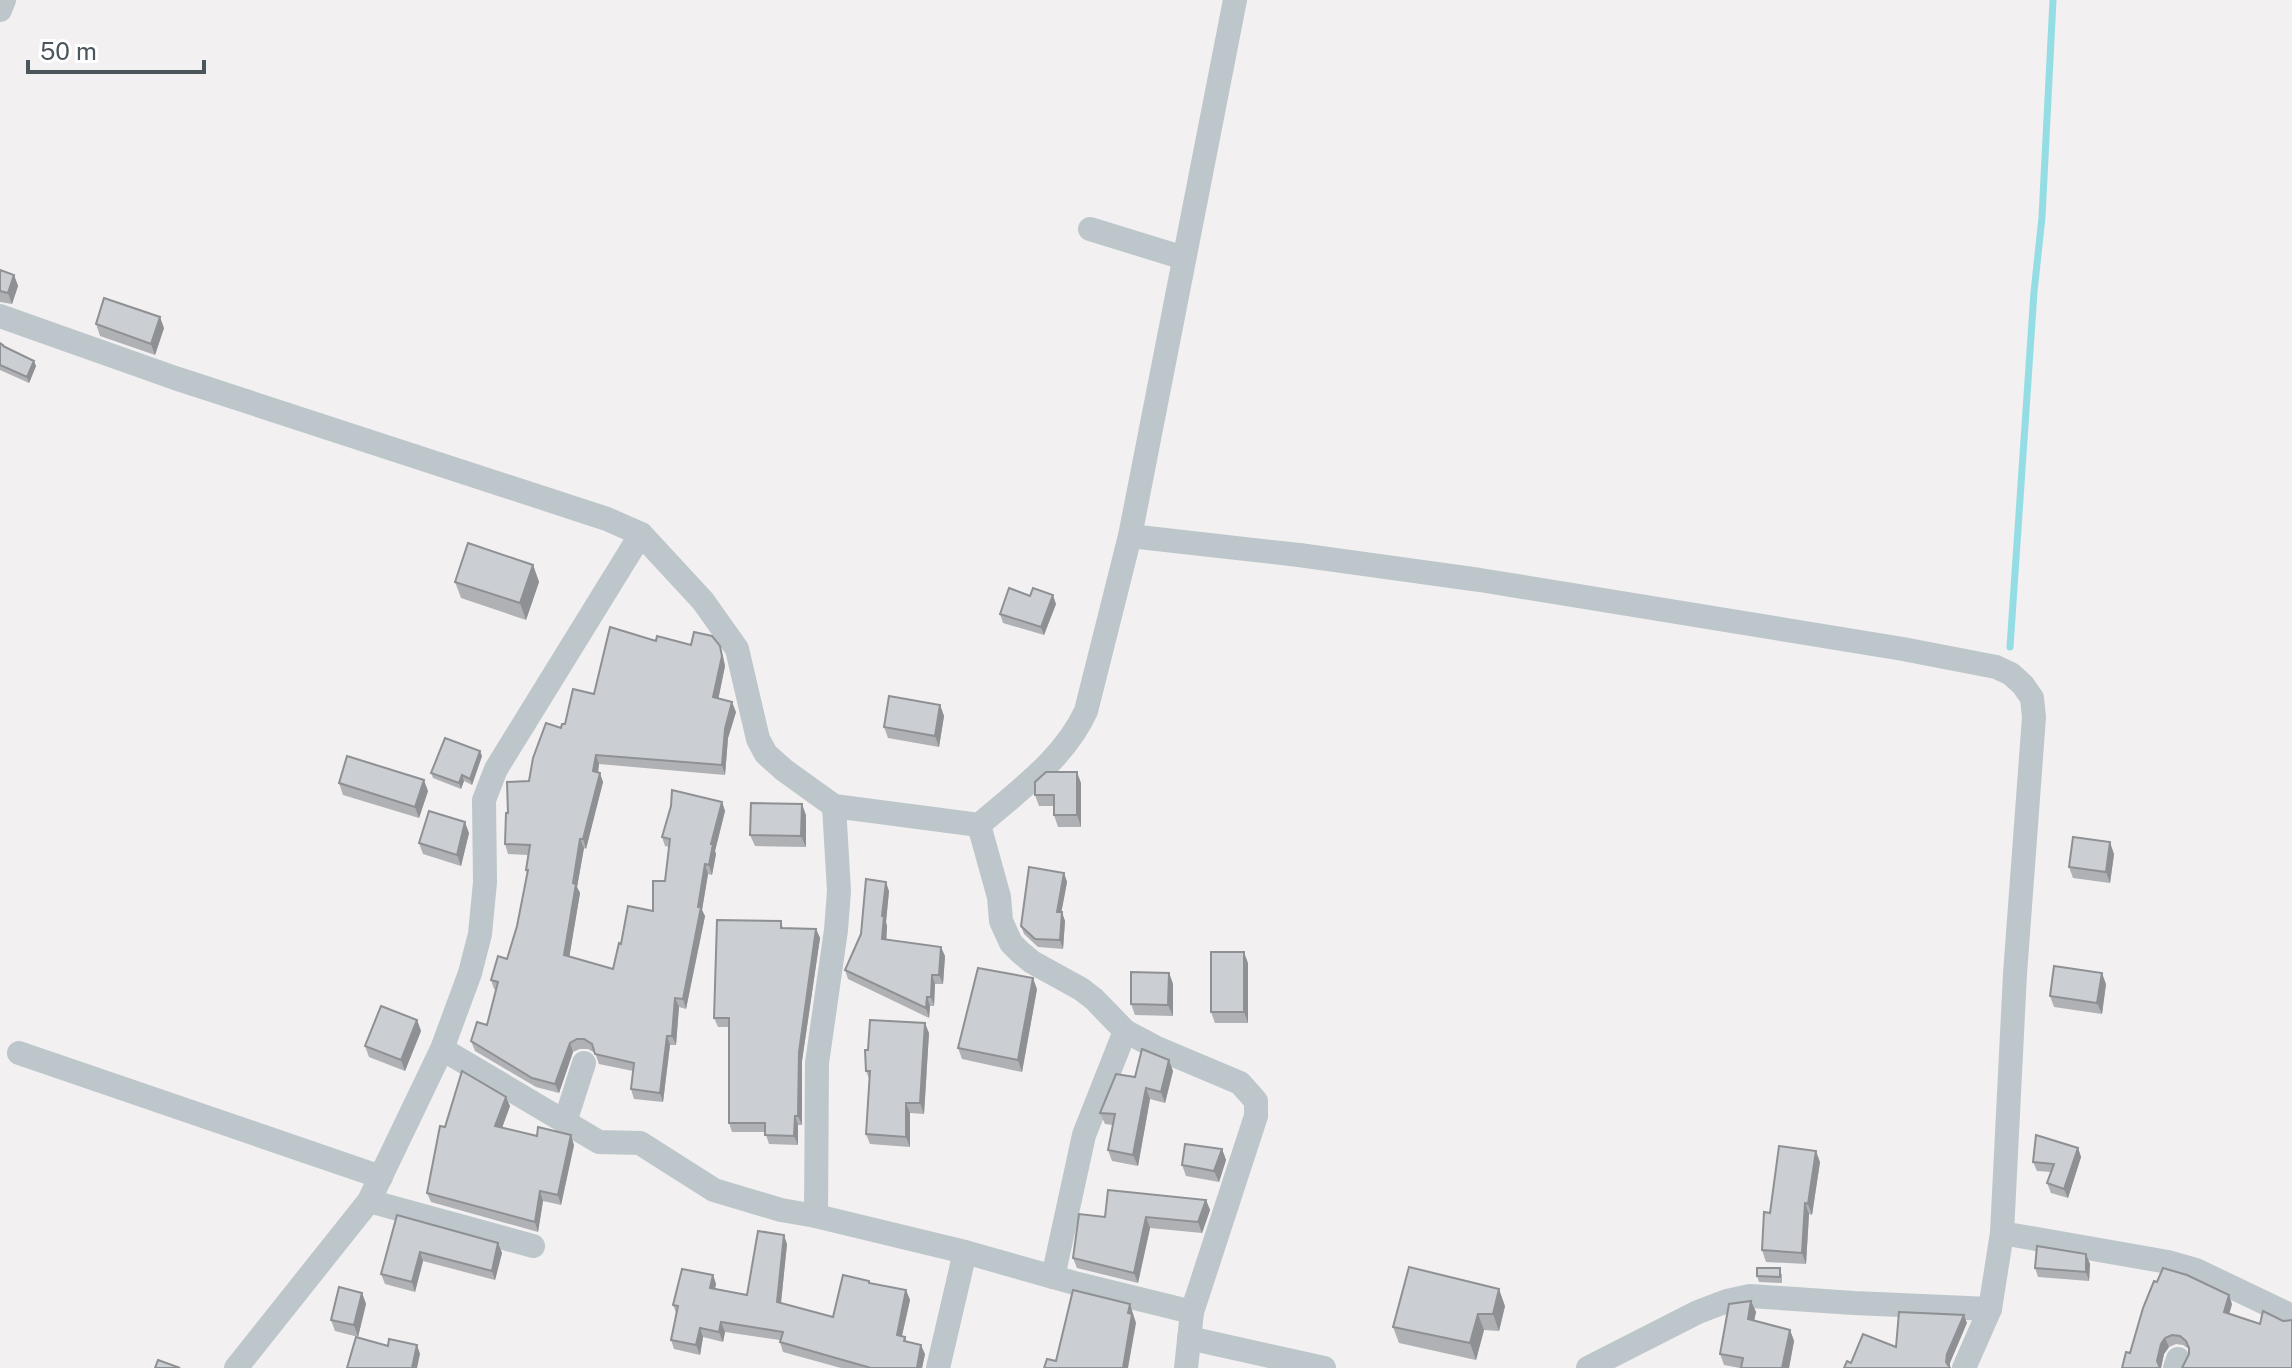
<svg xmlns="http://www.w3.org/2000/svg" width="2292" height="1368" viewBox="0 0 2292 1368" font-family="'Public Sans',sans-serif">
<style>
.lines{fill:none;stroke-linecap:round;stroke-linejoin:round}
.stream{stroke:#94dde4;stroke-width:7}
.minor{stroke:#bdc6cb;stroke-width:24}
.wall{fill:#afb1b5}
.shaded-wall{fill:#8e9093}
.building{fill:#cbced2;stroke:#8e9093;stroke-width:2}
</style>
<rect width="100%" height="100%" fill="#f2f0f0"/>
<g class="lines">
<path class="stream" d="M2010,647L2034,292L2042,217L2053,0"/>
<g class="minor">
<path d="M0,10L4,0"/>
<path d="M1090,229L1184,258"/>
<path d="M0,316L175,378L607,519L641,534L703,601L737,649L758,739L766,754L784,770L834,806L979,825C1018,791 1064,759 1086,711L1130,536L1299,555L1480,580L1903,649L1996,667L2011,674L2023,685L2032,698L2034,717L2015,974L2002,1233L2168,1262L2196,1270L2292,1316"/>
<path d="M1130,536L1235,0"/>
<path d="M979,825L999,897L1001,921L1011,943L1020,952L1032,962L1081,989L1094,999L1125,1031L1157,1048L1240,1083L1256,1101V1116L1192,1312L1186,1368"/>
<path d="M442,1049L599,1142L640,1143L714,1190L781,1210L816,1216L965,1252L1078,1284L1192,1312"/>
<path d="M19,1053L381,1177"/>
<path d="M565,1122L584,1063"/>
<path d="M369,1201L533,1246"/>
<path d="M816,1216L817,1063L836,930L839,891L834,806"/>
<path d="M1053,1277L1084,1135L1125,1031"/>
<path d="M1189,1338L1324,1368"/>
<path d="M236,1368L369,1201L442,1049L470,973L480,934L485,882L484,800L496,769L641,534"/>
<path d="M938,1368L965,1252"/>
<path d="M1588,1368L1698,1312L1727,1301L1750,1296L1854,1303L1990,1309"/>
<path d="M1964,1368L1990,1309L2002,1233"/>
<path d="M2175,1368L2178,1359"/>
</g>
</g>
<g class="wall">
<path d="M0,270L14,275L18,286L12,304L0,302Z"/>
<path d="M96,324L164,328L155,355L100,336Z"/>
<path d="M0,343L36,366L29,383L0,370Z"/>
<path d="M533,565L539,582L526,620L461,598L455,582Z"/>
<path d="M1030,596L1056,604L1044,635L1003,623L1000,614Z"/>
<path d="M656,641L723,655L725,666L718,698L736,712L728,738L725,775L599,764L598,772L603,782L586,849L584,848L577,887L580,893L569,957L613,969L621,944L653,911L665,881L669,847L665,846L662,837L722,802L725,811L715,851L716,854L712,875L708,874L702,910L705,916L686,1009L679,1007L676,1045H670L663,1102L634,1099L631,1089L633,1071L599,1064L595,1053L588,1049H580L573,1052L559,1093L536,1087L475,1051L471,1041L487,1025L496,990L494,989L491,980L507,959L517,926L527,874L526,870L528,855L508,854L505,844L508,813L529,781L561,728L594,694Z"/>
<path d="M940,705L944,716L939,747L888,738L884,727Z"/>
<path d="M482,756L472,785L464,781L461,789L433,778L431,773Z"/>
<path d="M339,783L428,791L419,818L343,795Z"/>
<path d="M1081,783V827H1058L1054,815V806H1039L1035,795Z"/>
<path d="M806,815V847L755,846L750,835Z"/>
<path d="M469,833L461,866L423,854L419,843Z"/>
<path d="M2114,854L2110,883L2073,878L2069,867Z"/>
<path d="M1064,873L1067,882L1061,912L1065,921L1063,949L1038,947L1024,934L1021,926Z"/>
<path d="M889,891L886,922L887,926L886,939L945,956L943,984H935L934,1006H930L929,1018L848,979L845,970Z"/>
<path d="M781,921L783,928L816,929L820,938L802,1061V1125H798V1145L769,1144L765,1132H732L729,1123V1027H718L714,1018Z"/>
<path d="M1248,963V1023H1215L1211,1012Z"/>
<path d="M1169,973L1173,984V1016L1135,1015L1131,1004Z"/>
<path d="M2106,984L2102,1014L2054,1007L2050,996Z"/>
<path d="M1037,989L1022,1072L962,1059L958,1048Z"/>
<path d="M417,1020L421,1031L405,1071L369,1057L365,1046Z"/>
<path d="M929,1033L924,1114L910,1113V1147L870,1144L866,1134L870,1081L866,1071Z"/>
<path d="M1173,1071L1165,1103L1150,1099L1138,1166L1112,1161L1108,1150L1113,1125L1105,1124L1100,1113L1135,1077Z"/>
<path d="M510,1106L502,1128L574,1145L561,1205L543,1201L538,1232L431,1202L427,1193L445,1127Z"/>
<path d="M2078,1148L2081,1157L2068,1198L2051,1193L2047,1183L2051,1172L2037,1171L2033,1162Z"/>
<path d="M1222,1149L1226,1160L1219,1182L1186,1176L1182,1165Z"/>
<path d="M1820,1162L1812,1215L1809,1214L1806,1264L1766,1262L1762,1250Z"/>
<path d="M1206,1200L1210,1210L1202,1233L1150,1228L1138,1283L1077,1268L1073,1258L1105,1217Z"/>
<path d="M397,1215L498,1243L502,1253L495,1280L423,1261L415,1292L385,1284L381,1274Z"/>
<path d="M787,1244L781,1303L833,1317L869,1281L870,1283L906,1290L910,1300L902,1336L905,1337L907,1342L925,1354L922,1368H841L783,1352L780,1342V1340L725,1332L723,1342L703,1337L700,1355L674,1349L671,1340L676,1313L673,1305L713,1275L716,1284L715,1289L747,1295Z"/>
<path d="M2086,1254L2090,1264L2089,1281L2038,1277L2035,1268Z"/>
<path d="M1782,1274V1283L1759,1282L1757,1276Z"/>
<path d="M362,1293L366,1304L358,1337L335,1331L331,1320Z"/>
<path d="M1751,1301L1756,1312L1754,1321L1790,1330L1794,1341L1789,1368H1740L1724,1365L1720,1354Z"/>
<path d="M2232,1304L2229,1314L2260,1324L2283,1321L2189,1354V1349L2183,1345L2176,1344L2169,1347L2164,1354L2161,1368L2130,1353Z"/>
<path d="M1505,1306L1499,1331L1484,1330L1476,1360L1399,1343L1393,1327Z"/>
</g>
<g class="shaded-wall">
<path d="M14,275L18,286L12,304L8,293Z"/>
<path d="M160,317L164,328L155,355L151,344Z"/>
<path d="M34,361L36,366L29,383L27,377Z"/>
<path d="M533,565L539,582L526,620L520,603Z"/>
<path d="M1053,595L1056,604L1044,635L1041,627Z"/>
<path d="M720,646L725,666L717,706L713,697Z"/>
<path d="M732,702L736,712L728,738L725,775L722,765L725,729Z"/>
<path d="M940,705L944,716L939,747L935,736Z"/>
<path d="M480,751L482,756L472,785L470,779Z"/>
<path d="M596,755L599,764L597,781L593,771Z"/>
<path d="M1077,772L1081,783V827L1077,815Z"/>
<path d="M600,773L603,782L586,849L583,839Z"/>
<path d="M462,775L464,781L461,789L459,783Z"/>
<path d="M424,780L428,791L419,818L415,807Z"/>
<path d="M722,802L725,811L715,851L716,854L712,875L709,865L711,844Z"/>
<path d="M802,804L806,815V847L801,836Z"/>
<path d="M465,822L469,833L461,866L457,855Z"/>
<path d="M580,839L584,848L577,887L580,893L568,965L564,955Z"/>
<path d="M2110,842L2114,854L2110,883L2106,872Z"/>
<path d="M705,864L708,874L702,910L705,916L686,1009L683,999Z"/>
<path d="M1064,873L1067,882L1060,920L1057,912Z"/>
<path d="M886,882L889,891L886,922L887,926L886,948L882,939V916Z"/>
<path d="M1062,912L1065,921L1063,949L1060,940Z"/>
<path d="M816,929L820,938L802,1061V1125L798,1116L799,1052Z"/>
<path d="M941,947L945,956L943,984L939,975Z"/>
<path d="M1244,952L1248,963V1023L1244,1012Z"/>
<path d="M1169,973L1173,984V1016L1168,1005Z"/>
<path d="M2102,973L2106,984L2102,1014L2097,1003Z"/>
<path d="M932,975L935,984L934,1006L931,997Z"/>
<path d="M1033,978L1037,989L1022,1072L1018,1060Z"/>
<path d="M927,997L930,1006L929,1018L926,1008Z"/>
<path d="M675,998L679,1007L676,1045L672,1036Z"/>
<path d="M417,1020L421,1031L405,1071L401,1060Z"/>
<path d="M925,1023L929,1033L924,1114L920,1103Z"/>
<path d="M667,1036L670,1045L663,1102L660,1093Z"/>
<path d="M570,1043L573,1052L559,1093L555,1084Z"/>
<path d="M1169,1060L1173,1071L1165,1103L1161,1092Z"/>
<path d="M1146,1088L1150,1099L1138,1166L1133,1155Z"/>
<path d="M506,1097L510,1106L499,1136L495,1126Z"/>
<path d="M906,1103L910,1113V1147L906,1137Z"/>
<path d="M795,1116L798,1125V1145L794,1136Z"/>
<path d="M571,1135L574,1145L561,1205L558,1195Z"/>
<path d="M2078,1148L2081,1157L2068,1198L2064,1189Z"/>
<path d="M1222,1149L1226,1160L1219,1182L1214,1171Z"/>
<path d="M1816,1151L1820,1162L1812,1215L1808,1204Z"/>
<path d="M540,1191L543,1201L538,1232L535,1222Z"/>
<path d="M1206,1200L1210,1210L1202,1233L1198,1222Z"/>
<path d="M1805,1203L1809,1214L1806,1264L1802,1253Z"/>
<path d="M1146,1217L1150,1228L1138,1283L1134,1273Z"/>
<path d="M784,1235L787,1244L780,1312L777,1302Z"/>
<path d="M498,1243L502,1253L495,1280L492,1271Z"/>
<path d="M420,1252L423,1261L415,1292L412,1282Z"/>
<path d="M2086,1254L2090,1264L2089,1281L2086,1272Z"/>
<path d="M713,1275L716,1284L713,1297L710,1288Z"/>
<path d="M1499,1289L1505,1306L1499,1331L1493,1314Z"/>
<path d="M906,1290L910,1300L900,1344L897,1335Z"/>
<path d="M362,1293L366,1304L358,1337L354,1325Z"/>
<path d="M2229,1295L2232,1304L2227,1322L2224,1312Z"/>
<path d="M1751,1301L1756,1312L1752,1330L1748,1319Z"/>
<path d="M1130,1304L1136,1323L1128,1368H1123Z"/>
<path d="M1478,1314L1484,1330L1476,1360L1470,1343Z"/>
<path d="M1964,1315L1967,1323L1950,1363V1368L1946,1362L1947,1354Z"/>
<path d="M721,1322L725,1332L723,1342L719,1332Z"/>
<path d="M700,1328L703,1337L700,1355L696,1345Z"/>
<path d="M1790,1330L1794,1341L1789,1368H1782Z"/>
<path d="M2165,1338L2169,1347L2164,1354L2161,1368H2159L2157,1361L2161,1344Z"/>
<path d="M417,1345L420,1354L417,1368H412Z"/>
<path d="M921,1345L925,1354L922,1368H917Z"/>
</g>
<g class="building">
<path d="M0,270L14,275L8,293L0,291Z"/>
<path d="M104,298L160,317L151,344L96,324Z"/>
<path d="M0,343L3,345V346L34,361L27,377L0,365Z"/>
<path d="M468,543L533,565L520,603L455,582Z"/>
<path d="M1009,588L1030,596L1033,588L1053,595L1041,627L1000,614Z"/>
<path d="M610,627L656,641L657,636L691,645L694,632L712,636L720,646L722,656L713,697L732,702L725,729L722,765L596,755L593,771L600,773L583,839H580L573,883L576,884L564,955L613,969L619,943L621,944L628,906L653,911V881H665L670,839L662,837L671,806L672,790L722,802L711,844H713L709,865L705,864L698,907H701L683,999L675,998L672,1036H667L660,1093L631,1089L634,1063L595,1054L592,1044L584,1039H577L570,1043L555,1084L532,1078L471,1041L477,1022L487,1025L498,982L491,980L498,956L507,959L517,926L528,870H526L530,845L505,844L506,813H508L507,782L529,781L533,758L546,723L561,728L562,724H565L573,689L594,694Z"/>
<path d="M889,696L940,705L935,736L884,727Z"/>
<path d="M445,738L480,751L470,779L462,775L459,783L431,773Z"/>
<path d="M347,756L424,780L415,807L339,783Z"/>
<path d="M1046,772H1077V815H1054V795H1035V782Z"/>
<path d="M751,803L802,804L801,836L750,835Z"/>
<path d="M429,811L465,822L457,855L419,843Z"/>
<path d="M2073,837L2110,842L2106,872L2069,867Z"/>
<path d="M1029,867L1064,873L1057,912H1062L1060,940L1035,939L1021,926Z"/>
<path d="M866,879L886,882L882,916H884L882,939L941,947L939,975H932L931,997H927L926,1008L845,970L861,934Z"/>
<path d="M717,920L781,921V928L816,929L799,1052L798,1116H795L794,1136L765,1135V1123H729V1018H714Z"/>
<rect x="1211" y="952" width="33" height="60"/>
<path d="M2054,966L2102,973L2097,1003L2050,996Z"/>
<path d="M978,968L1033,978L1018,1060L958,1048Z"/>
<path d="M1131,972L1169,973L1168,1005L1131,1004Z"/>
<path d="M381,1006L417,1020L401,1060L365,1046Z"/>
<path d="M870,1020L925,1023L920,1103H906V1137L866,1134L870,1071H866L865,1050H868Z"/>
<path d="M1142,1049L1169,1060L1161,1092L1146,1088L1133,1155L1108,1150L1115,1114L1100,1113L1116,1074L1135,1077Z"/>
<path d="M462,1071L506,1097L495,1126L537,1136L538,1127L571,1135L558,1195L540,1191L535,1222L427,1193L440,1126L445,1127Z"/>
<path d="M2036,1135L2078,1148L2064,1189L2047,1183L2054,1164L2033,1162Z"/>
<path d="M1185,1144L1222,1149L1214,1171L1182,1165Z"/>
<path d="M1779,1146L1816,1151L1808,1204L1805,1203L1802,1253L1762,1250L1764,1212L1770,1213Z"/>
<path d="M1108,1190L1206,1200L1198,1222L1146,1217L1134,1273L1073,1258L1079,1214L1105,1217Z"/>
<path d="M397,1215L498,1243L492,1271L420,1252L412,1282L381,1274Z"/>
<path d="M758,1231L784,1235L777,1302L833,1317L843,1275L869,1281V1283L906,1290L897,1335L905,1337L904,1341L921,1345L917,1368H871L780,1342L783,1332L721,1322L719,1332L700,1328L696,1345L671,1340L678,1306L673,1305L682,1269L713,1275L710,1288L747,1295Z"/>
<path d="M2037,1246L2086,1254V1272L2035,1268Z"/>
<path d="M1409,1267L1499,1289L1493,1314H1478L1470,1343L1393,1327Z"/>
<path d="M1757,1268H1780V1277L1757,1276Z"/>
<path d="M2163,1268L2187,1275L2229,1295L2224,1312L2260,1324L2263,1311L2283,1321L2292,1320V1368H2182L2189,1354V1348L2186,1341L2180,1336L2172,1335L2165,1338L2161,1344L2157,1361L2160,1368H2122L2126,1352L2130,1353L2143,1308L2154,1281L2157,1282Z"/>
<path d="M339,1287L362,1293L354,1325L331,1320Z"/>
<path d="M1073,1290L1130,1304L1128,1313L1132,1314L1123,1368H1044L1047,1359L1056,1361Z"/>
<path d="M1751,1301L1748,1319L1790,1330L1782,1368H1741L1743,1358L1720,1354L1729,1304Z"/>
<path d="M1899,1312L1964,1315L1947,1354L1946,1362L1950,1368H1844L1847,1361L1851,1363L1863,1334L1896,1347Z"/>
<path d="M356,1337L388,1346L389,1339L417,1345L412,1368H347Z"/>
<path d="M158,1360L180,1368H155Z"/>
</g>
<path d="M28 60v12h176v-12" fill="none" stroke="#4a555c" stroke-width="4"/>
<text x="40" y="60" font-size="24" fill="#4a555c" stroke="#ffffff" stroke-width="6" paint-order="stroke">50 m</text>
</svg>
